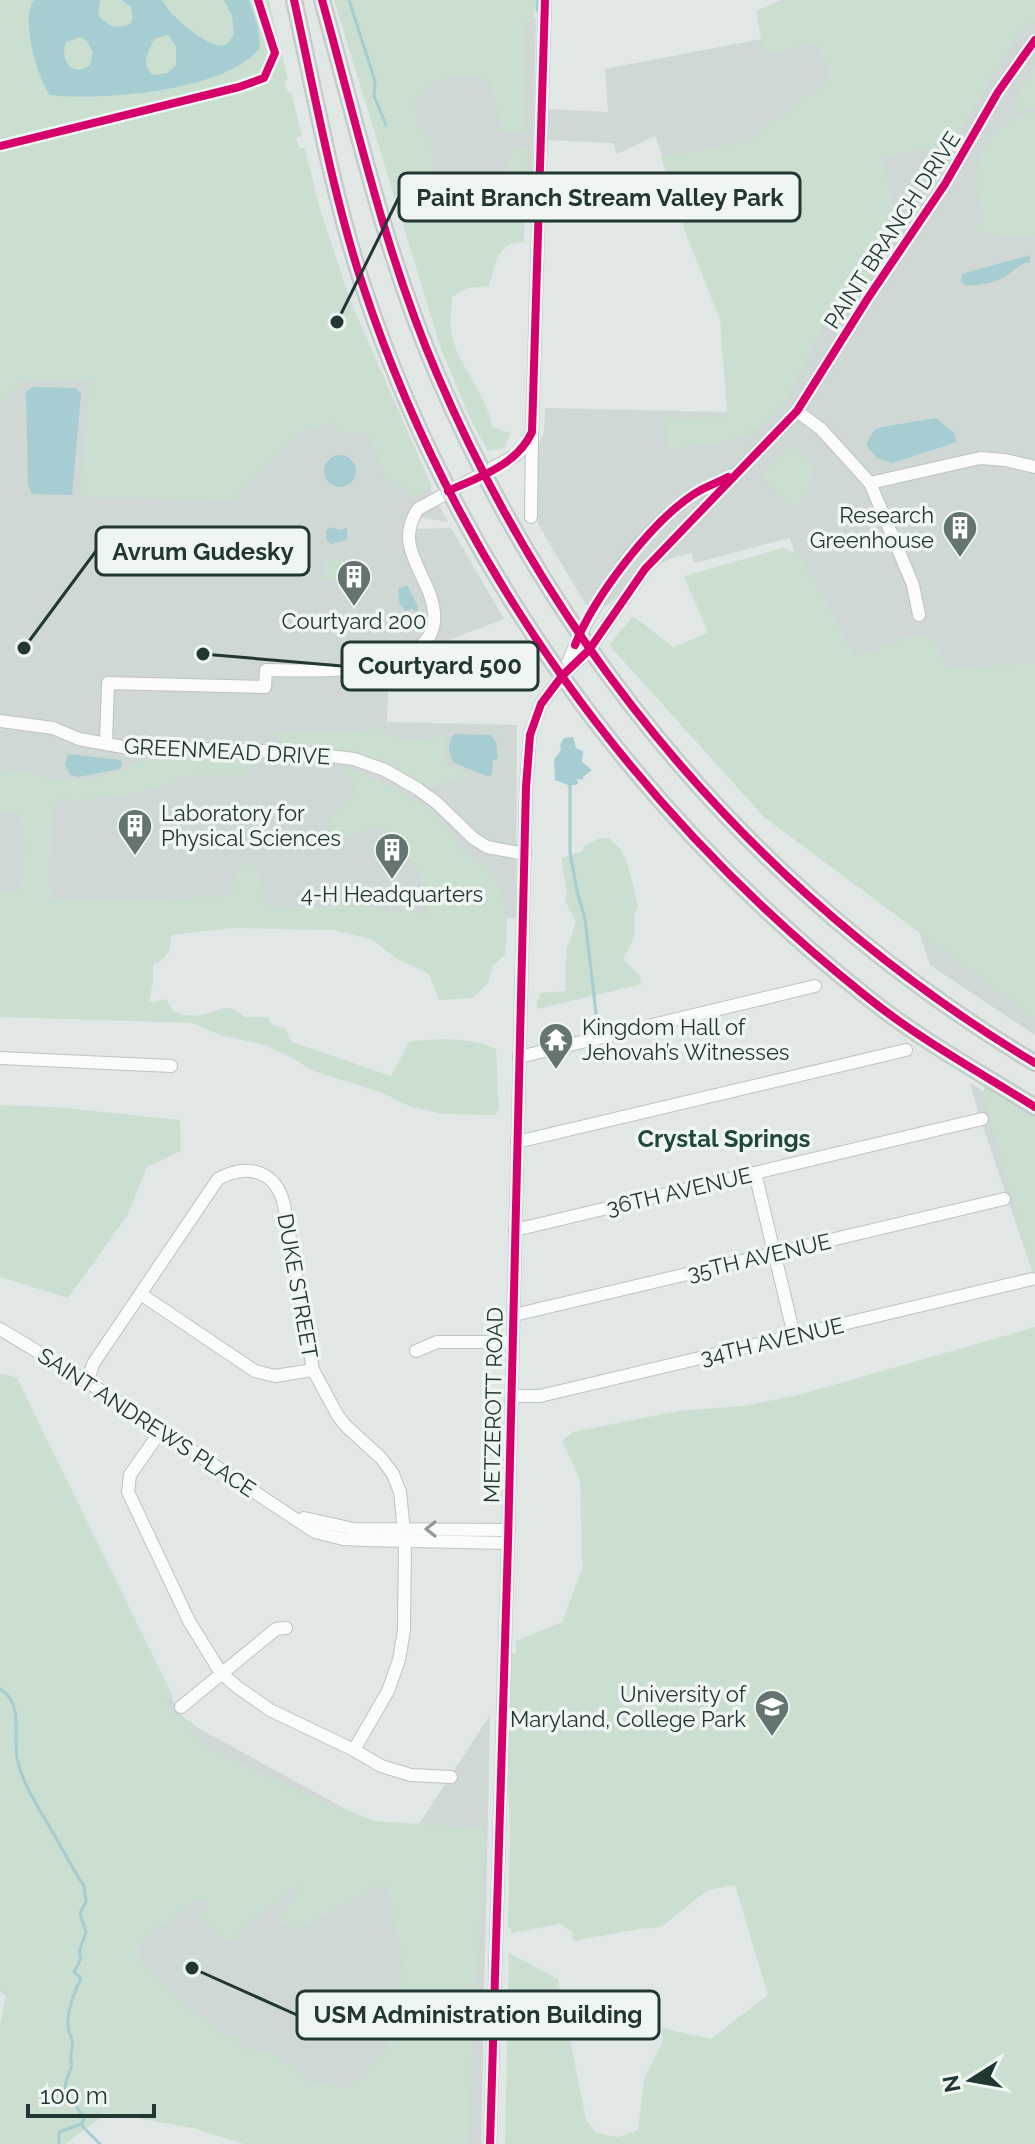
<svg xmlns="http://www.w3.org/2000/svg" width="1035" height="2144" viewBox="0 0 1035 2144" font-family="Raleway,sans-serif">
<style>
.built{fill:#cfd8d4}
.green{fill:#cbdfd1;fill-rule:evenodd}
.water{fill:#a5cdd2;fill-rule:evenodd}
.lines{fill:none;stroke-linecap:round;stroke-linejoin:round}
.stream{stroke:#a5cdd2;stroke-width:3}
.minor-casing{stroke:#bec3c1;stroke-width:14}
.major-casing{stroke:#bcc3c1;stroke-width:18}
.minor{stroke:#fafbfb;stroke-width:12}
.major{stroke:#cdd3d1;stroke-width:16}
.cycleway-casing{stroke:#eff6f2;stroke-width:13}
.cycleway{stroke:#d6006c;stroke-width:8}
.oneway{stroke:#8e9996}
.labels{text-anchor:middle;stroke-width:7;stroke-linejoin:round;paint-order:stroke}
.street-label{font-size:22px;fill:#213731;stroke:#eff6f2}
.poi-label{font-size:22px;fill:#213731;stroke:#eff6f2;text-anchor:end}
.neighbourhood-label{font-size:24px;font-weight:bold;fill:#1f473c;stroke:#eff6f2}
.leader{fill:none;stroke:#213731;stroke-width:3}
.callout-dot{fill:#213731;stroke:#eff6f2;stroke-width:3}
.callout{fill:#eff6f2;stroke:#213731;stroke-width:3}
.callout-label{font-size:24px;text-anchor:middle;font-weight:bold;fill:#213731}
</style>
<rect width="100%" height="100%" fill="#e1e7e4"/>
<g class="built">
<path d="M1035,0V1035L930,965L790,538L694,563L692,553L675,557L654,566L629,584L607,606L586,605L538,524V446L544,432L545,408L724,412L752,407L655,136L617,154L613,143L547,140L548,109L608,112L605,69L829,26Z"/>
<path d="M536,18L532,191L398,201L367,65Z"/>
<path d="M0,166L418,466L448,522L418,517L415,529L451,528L504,619L433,646L389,667L387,722L517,725L516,918L0,910Z"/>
<path d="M970,1083L991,1096L1035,1279L979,1115Z"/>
<path d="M0,1374L12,1376L182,1719L407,1843L490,1715L481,2144H409L73,2034L0,1992Z"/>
</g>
<g class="green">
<path d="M0,0H269L288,80L284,81L287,92H291L302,136L296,138L300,148H305L320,209L350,300L432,487L414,497L386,477L367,434L342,432L332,423L298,435L236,499L80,497L90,380H27L0,400Z"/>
<path d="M334,0H535L534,18L525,21V132L502,133L491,81C460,69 437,77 414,99L418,126L429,134L437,186C451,189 492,195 502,183C508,176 509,160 511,151L527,148L524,242C498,240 495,266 489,286L468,288L452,297C452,308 450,319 451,329C455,365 487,391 492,427L511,433L504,448L488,451L472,423L441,349Z"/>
<path d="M782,0H1035V20L1013,42L951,145L882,157C885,173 899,223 895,235C886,265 841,301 823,327C804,355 794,405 763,425C736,443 700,445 669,450L666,418L727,417L720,320L686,234L661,157L745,142L823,85L831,72L817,43L764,54L756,11Z"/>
<path d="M1035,67V107L1018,112L1012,105Z"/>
<path d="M1035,112V234L1008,237L976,230L984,217C981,205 977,191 977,179C977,144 1002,118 1035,112Z"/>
<path d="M792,447L807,458L814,468L805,497L795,510L762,474L787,448Z"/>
<path d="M782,548L799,553L855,656C872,654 915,628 927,637C936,643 944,659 951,668L1035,663V1019L764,817L609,645L633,616L673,647L708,633L684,576Z"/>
<path d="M324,560L355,561V580L323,579Z"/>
<path d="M377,727L401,740L428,738L446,733L445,762L468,774L428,788C378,754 338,747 279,742L277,732L348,733Z"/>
<path d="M141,759L244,760L251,765L252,771L246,775L179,776C159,796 99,798 72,801L60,798L52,804V813L49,888L54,897L62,900L113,901L231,896L238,868L250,862L257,868L264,901L270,905L299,907L369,905L387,912L405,909L426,915C436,884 400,839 375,824C360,830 345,847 331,832C328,812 345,804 355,790L354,781L345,772L348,768L393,786L430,810L462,847L493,875L501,890L507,920L506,954L493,966L488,983L472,998L439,1000L429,974L395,958L371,939L333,930L233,928L171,935C172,950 167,959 153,965V981L149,1001L153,1002L166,999L174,1012C182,1014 192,1017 201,1015C220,1012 225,1000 244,1017H269L271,1024L285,1029L292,1042L391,1076L409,1042C435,1038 472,1037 496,1049L499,1109L494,1115L443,1114L411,1107L383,1093L313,1071L294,1059L265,1045L223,1036L192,1023L0,1017V891H21C23,864 28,839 20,813L0,811V767L7,770C62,778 91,791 141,759Z"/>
<path d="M599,838H609L620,848L628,865L638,906L634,916L635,935L623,960L639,974L641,984L539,1009L536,1006L540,993L565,991L566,948L569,944L576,921L565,901C570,889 561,872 562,858L583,851V847Z"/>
<path d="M984,1083L1035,1114V1280L984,1099Z"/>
<path d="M0,1105L55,1107L180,1120L181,1151L147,1167L127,1216L68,1298L0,1277Z"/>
<path d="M1035,1327V2144H505L509,1953L558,1979L586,2119L596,2133L618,2137L638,2130L644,2079L663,2041L662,2028L711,2039L768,1995L735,1885L708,1890L661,1927L639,1929L573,1941L572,1932L560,1924L511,1933V1928H508L510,1831L506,1733L512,1654L516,1652V1641L562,1622L582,1569L580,1480L562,1441L573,1432L678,1411L743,1406L798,1395Z"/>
<path d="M0,1375L17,1378L173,1697L166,1702L177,1716L181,1714L184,1718L195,1725L189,1729L207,1748L295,1789L374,1821L485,1828L467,2144H244L193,2128L107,2113L65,2144H0V2025L6,1995L0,1990ZM377,1886L388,1888L403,1960L395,2034L365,2076L343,2088L316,2084L271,2051L248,2050L238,2042L245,2033L242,2031L233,2039L195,2012L143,1966L138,1945C156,1927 180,1915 200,1899L208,1904L200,1921L230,1942L290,1889L302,1887L277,1919L295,1931Z"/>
</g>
<g class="water">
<path d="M34,0H100L98,15C108,26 116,30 130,24L133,16L130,6L122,0H162C171,16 202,44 222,46L228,43L234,34L232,16L224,0H249L258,27L260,47C229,91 101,101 50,95C37,77 20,18 34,0ZM168,35L176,46V65L168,73L154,75C139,67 149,51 154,39ZM80,37L86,40L93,52L90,65C72,79 59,59 66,42Z"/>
<path d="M1030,255V262C1020,264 1017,268 1008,275C996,283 978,286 964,285L961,281L962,274Z"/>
<path d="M33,387L76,388L81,394L72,495L32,494L28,485L26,392Z"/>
<path d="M936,418L953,432L957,442L892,463L877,458L866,445L874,430L882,427Z"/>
<circle cx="340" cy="471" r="16"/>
<path d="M330,527L339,530L347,528V540L331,544L326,539V531Z"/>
<path d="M407,585L418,607L417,612L412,609L405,611L399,602L398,589Z"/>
<path d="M454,734L491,735L496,742L498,758L493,761L492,775L487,776L454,763C449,754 446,743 454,734Z"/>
<path d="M573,737L576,748L583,751L582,762L592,770L583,777V780L577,779L578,784C569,788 563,782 555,780L554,760L561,750L560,745L564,738Z"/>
<path d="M68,754L121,760L122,764L120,769L78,777L70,775L65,765Z"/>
</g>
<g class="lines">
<g class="stream">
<path d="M349,0L375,81L374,96L386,125"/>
<path d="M537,10V0"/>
<path d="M570,785V852L577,891L585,919L596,1013"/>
<path d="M0,1689C24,1703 13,1735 17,1758C22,1783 37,1805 49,1826C61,1846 71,1866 84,1886L86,1902L80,1913L86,1932L79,1952L81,1959L74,1972L81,1978C75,1990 66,2013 68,2028C69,2032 71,2036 72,2040C74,2050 68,2053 72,2065C55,2106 72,2091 84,2119L81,2124L59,2132V2144"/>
<path d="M82,2123L83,2127L100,2144"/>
</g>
<defs>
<g id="minor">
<path d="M539,196L603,211L627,205"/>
<path d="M797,411L821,429L870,483L980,458L1005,460L1035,467"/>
<path d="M870,483L913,585L919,615"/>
<path d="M531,517L532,436"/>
<path d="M564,672C589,608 635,534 694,494C705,487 720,482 732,475"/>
<path d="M0,721L53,728L79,739L123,747L297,752L354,759L385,770L418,789L437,803L473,838L487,847L525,854"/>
<path d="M106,743L108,683L265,687L266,670C305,670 441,680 434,612C430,574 392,548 418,509L516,455L524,448L532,432L545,0"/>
<path d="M519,1057L815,986"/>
<path d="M0,1058L171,1066"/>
<path d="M517,1142L906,1050"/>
<path d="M755,1173L794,1335"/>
<path d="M515,1230L982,1119"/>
<path d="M142,1295L255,1371L275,1376L313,1370"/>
<path d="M514,1315L1004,1199"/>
<path d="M0,1329L88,1382L315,1532L343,1539L364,1540L508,1543"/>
<path d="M416,1351L437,1342H513"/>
<path d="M88,1382L93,1364L218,1179C247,1163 276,1170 284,1205L313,1370L338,1416L347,1427L381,1458L393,1474L400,1492L405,1541L404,1630L399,1660L388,1691L354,1750"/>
<path d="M512,1396H540L1032,1279"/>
<path d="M160,1432L130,1475L128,1492L189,1621L221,1673L236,1686L270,1710L354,1750L381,1766L411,1775L451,1777"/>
<path d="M304,1518L354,1529L509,1530"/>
<path d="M181,1707L276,1629L286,1628"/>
<path d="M490,2144L508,1543L526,787L530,735L541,704L562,676L589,650L645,569L797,411L868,298L945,184L998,92L1035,40"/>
</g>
<g id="major">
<path d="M294,0C315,95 332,191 362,283C455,565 635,813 867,997C919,1039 979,1072 1035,1107"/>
<path d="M322,0C357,125 385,254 437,374C561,663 765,901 1035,1063"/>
</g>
</defs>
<use href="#minor" class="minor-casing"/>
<use href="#major" class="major-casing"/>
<use href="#minor" class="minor"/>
<use href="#major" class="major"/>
<defs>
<g id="cycleway">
<path d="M294,0C315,95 332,191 362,283C455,565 635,813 867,997C919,1039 979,1072 1035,1107"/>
<path d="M322,0C357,125 385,254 437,374C561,663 765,901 1035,1063"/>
<path d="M0,146L239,87L264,78L275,53L258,0"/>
<path d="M448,491C479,477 517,465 532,432L545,0"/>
<path d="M575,645C594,597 651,522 694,494C704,487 717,483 728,477"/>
<path d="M490,2144L508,1543L526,787L530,735L541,704L562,676L589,650L645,569L797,411L868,298L945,184L998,92L1035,40"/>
</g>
</defs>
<use href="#cycleway" class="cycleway-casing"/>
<use href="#cycleway" class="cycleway"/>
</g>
<defs><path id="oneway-chevron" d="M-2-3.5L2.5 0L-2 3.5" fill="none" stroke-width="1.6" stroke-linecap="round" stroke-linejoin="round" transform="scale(2)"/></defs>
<use class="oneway" href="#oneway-chevron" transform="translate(431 1529) rotate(-180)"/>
<defs>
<symbol id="building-pin" viewBox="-11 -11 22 30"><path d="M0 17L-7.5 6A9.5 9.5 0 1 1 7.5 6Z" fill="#647570" stroke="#eff6f2"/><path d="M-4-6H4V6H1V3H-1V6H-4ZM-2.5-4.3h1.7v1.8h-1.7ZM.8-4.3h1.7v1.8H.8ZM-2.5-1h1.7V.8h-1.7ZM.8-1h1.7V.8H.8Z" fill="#fff"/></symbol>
<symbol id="temple-pin" viewBox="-11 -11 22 30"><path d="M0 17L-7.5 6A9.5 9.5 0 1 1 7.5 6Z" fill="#647570" stroke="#eff6f2"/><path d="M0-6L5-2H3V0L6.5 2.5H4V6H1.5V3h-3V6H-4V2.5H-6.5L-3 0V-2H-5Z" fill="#fff"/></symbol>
<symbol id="university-pin" viewBox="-11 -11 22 30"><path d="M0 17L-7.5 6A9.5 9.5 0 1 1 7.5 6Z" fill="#647570" stroke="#eff6f2"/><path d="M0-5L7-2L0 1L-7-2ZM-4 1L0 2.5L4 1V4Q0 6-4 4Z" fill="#fff"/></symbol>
</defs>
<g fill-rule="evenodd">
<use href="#building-pin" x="940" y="508" width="40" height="54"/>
<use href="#building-pin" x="334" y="557" width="40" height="54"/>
<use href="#building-pin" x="115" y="806" width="40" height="54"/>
<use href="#building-pin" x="372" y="830" width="40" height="54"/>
<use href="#temple-pin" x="536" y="1020" width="40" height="54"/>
<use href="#university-pin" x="752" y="1687" width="40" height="54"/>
</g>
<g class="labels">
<g class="street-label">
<text transform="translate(892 230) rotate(-57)" y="8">PAINT BRANCH DRIVE</text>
<text transform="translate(227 751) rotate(3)" y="8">GREENMEAD DRIVE</text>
<text transform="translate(679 1191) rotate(-13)" y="8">36TH AVENUE</text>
<text transform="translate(759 1257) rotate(-13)" y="8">35TH AVENUE</text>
<text transform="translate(298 1286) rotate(80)" y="8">DUKE STREET</text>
<text transform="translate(772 1341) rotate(-13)" y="8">34TH AVENUE</text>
<text transform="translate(493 1405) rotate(-89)" y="8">METZEROTT ROAD</text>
<text transform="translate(147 1422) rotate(33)" y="8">SAINT ANDREWS PLACE</text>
</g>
<g class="poi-label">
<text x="934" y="523">Research<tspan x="934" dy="25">Greenhouse</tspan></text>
<text x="354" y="629" text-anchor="middle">Courtyard 200</text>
<text x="161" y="821" text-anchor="start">Laboratory for<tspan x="161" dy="25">Physical Sciences</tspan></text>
<text x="392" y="902" text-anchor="middle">4-H Headquarters</text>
<text x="582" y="1035" text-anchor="start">Kingdom Hall of<tspan x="582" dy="25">Jehovah’s Witnesses</tspan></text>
<text x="746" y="1702">University of<tspan x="746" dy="25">Maryland, College Park</tspan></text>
</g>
<g class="neighbourhood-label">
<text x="724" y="1147">Crystal Springs</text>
</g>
</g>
<path class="leader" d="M337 322L399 197M24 648L96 551M203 654L342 666M192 1968L297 2015"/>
<g class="callout-dot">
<circle cx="337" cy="322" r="8"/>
<circle cx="24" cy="648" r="8"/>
<circle cx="203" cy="654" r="8"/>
<circle cx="192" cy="1968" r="8"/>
</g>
<g class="callout">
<rect x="399" y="173" width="401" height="48" rx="8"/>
<rect x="96" y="527" width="213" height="48" rx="8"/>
<rect x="342" y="642" width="196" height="48" rx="8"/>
<rect x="297" y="1991" width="362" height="48" rx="8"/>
</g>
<g class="callout-label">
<text x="600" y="206">Paint Branch Stream Valley Park</text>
<text x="203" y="560">Avrum Gudesky</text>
<text x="440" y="674">Courtyard 500</text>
<text x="478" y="2023">USM Administration Building</text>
</g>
<g transform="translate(971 2080) rotate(259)" stroke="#eff6f2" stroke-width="6" paint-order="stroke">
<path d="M0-6L14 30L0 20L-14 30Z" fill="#213731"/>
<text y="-12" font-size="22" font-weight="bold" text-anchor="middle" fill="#213731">N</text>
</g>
<path d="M28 2104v12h126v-12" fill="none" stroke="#213731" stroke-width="4"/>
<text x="40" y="2104" font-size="24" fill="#213731" stroke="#eff6f2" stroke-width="6" paint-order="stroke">100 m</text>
</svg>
